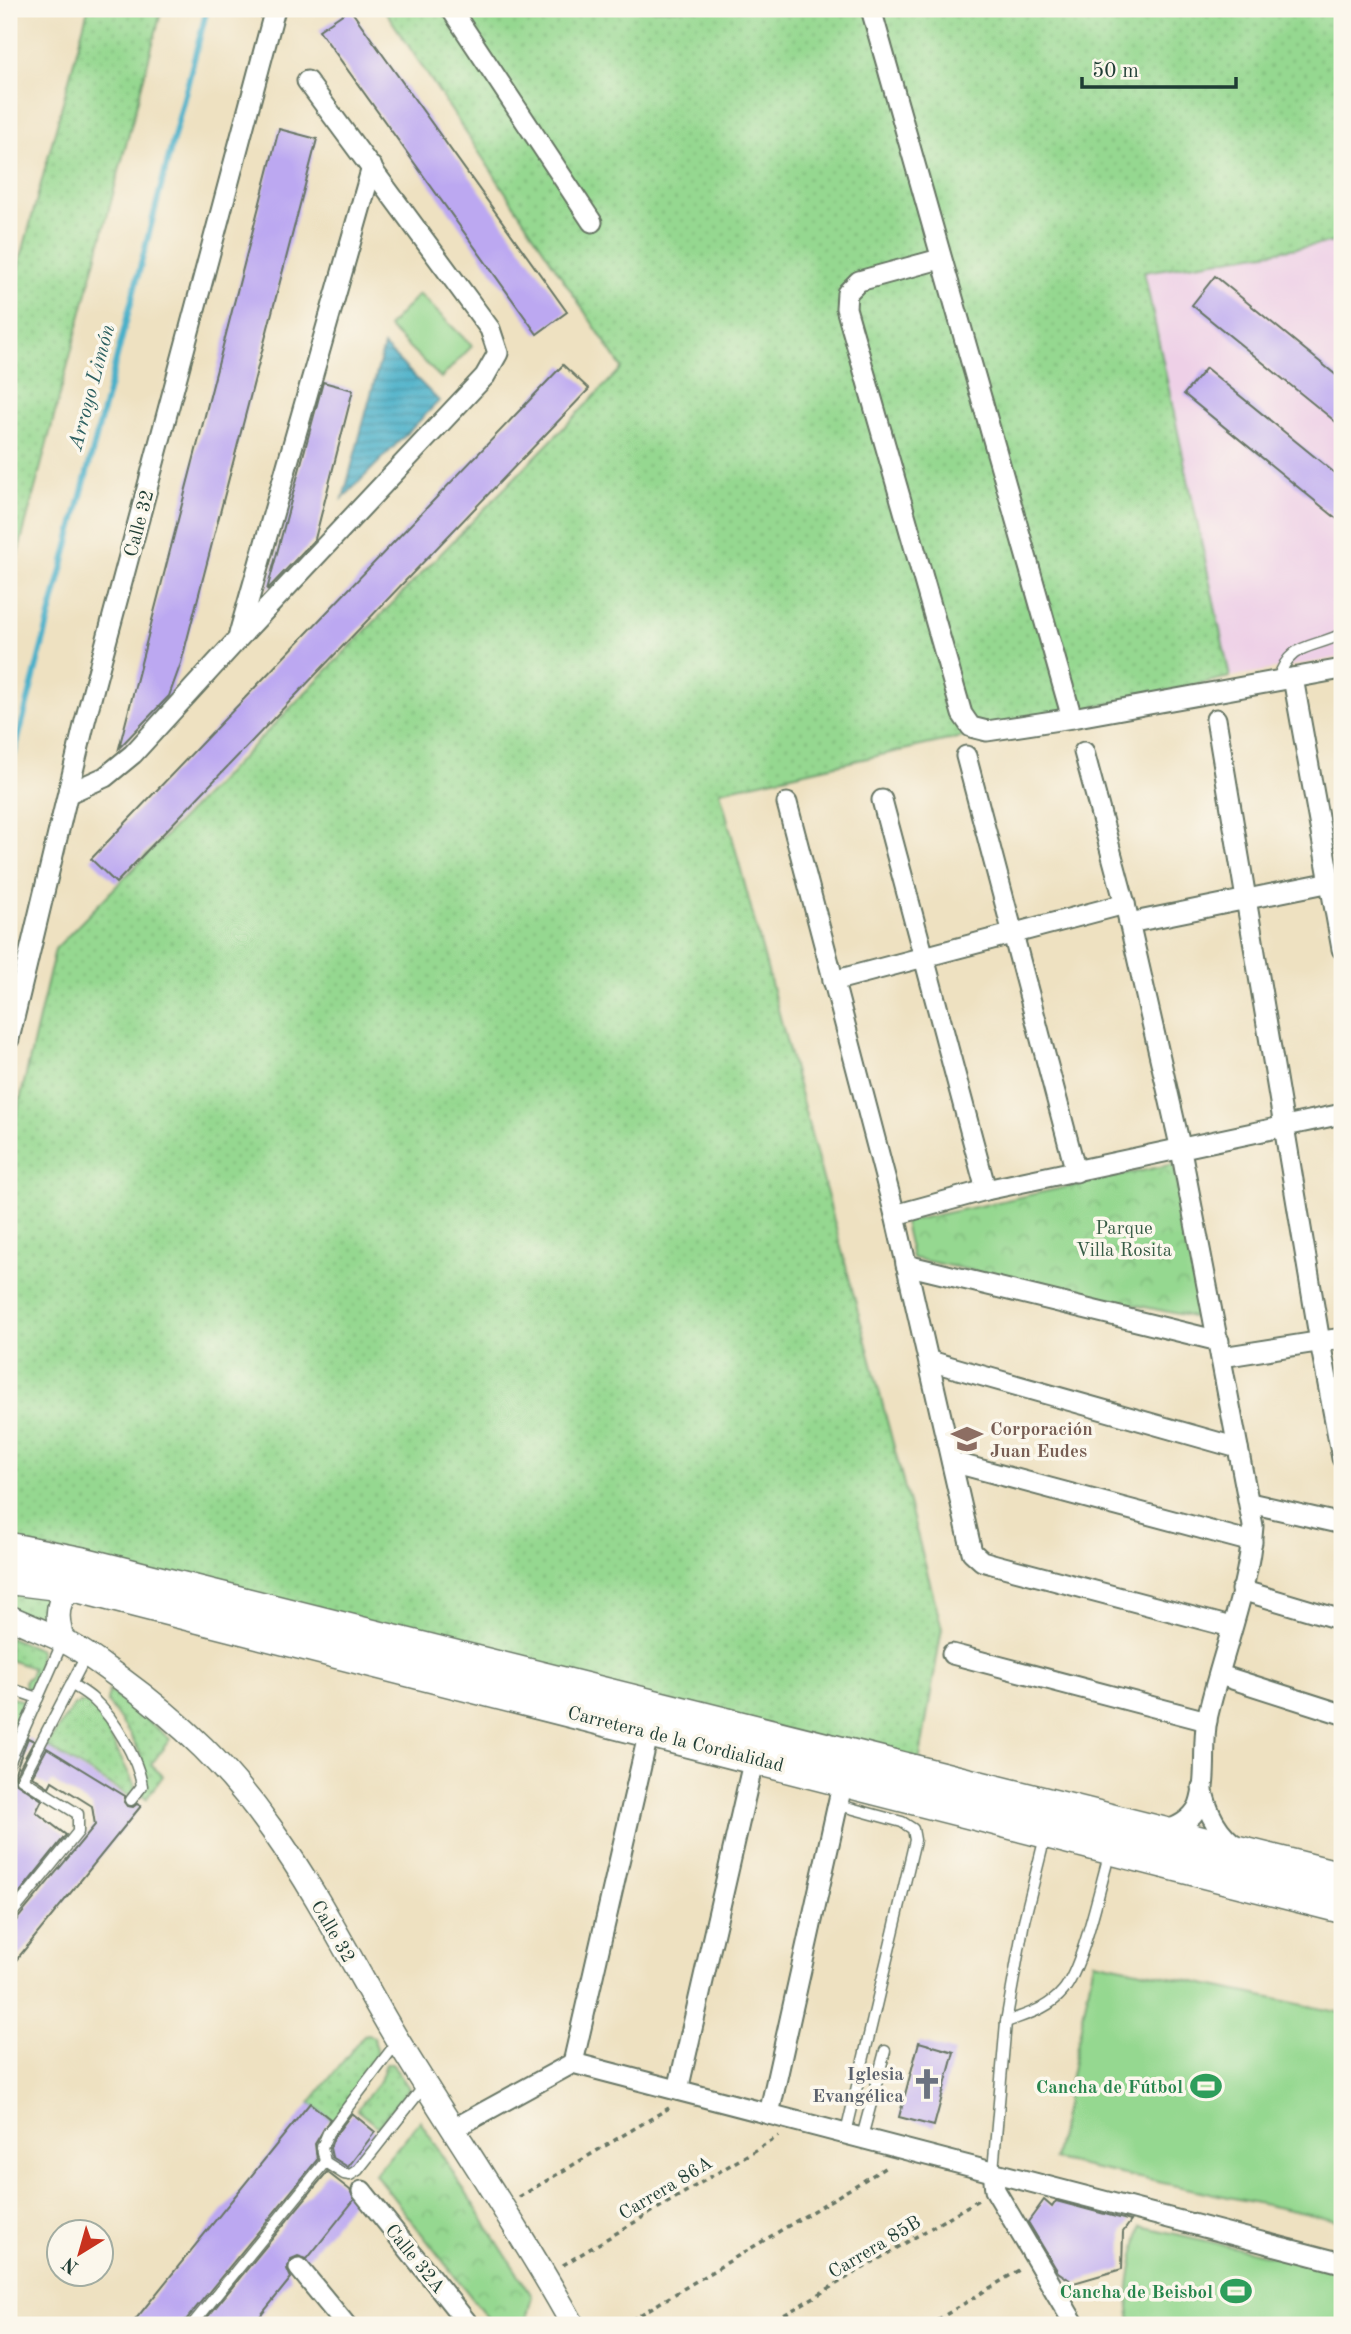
<svg xmlns="http://www.w3.org/2000/svg" width="1351" height="2334" viewBox="0 0 1351 2334" font-family="'Old Standard TT',serif">
<style>
.built{fill:#eed0e7}
.grass{fill:url(#grass-dots);stroke:#5a8a62;stroke-width:2}
.park{fill:url(#park-crowns);stroke:#5a8a62;stroke-width:2}
.garden{fill:#95d890;stroke:#5a8a62;stroke-width:2}
.water{fill:url(#water-rules);stroke:#34767e;stroke-width:2}
.lines{fill:none;stroke-linecap:round;stroke-linejoin:round}
.stream{stroke:#4ab0c9;stroke-width:6}
.building{fill:#bca8f1}
.service-casing{stroke:#677665;stroke-width:13}
.minor-casing{stroke:#677665;stroke-width:23}
.tertiary-casing{stroke:#677665;stroke-width:26}
.trunk-casing{stroke:#677665;stroke-width:35}
.path{stroke:#677665;stroke-width:3.5;stroke-dasharray:5 5;stroke-linecap:butt}
.service{stroke:#fff;stroke-width:10}
.minor{stroke:#fff;stroke-width:19}
.tertiary{stroke:#fff;stroke-width:23}
.trunk{stroke:#fff;stroke-width:32}
.labels{text-anchor:middle;stroke-width:7;stroke-linejoin:round;paint-order:stroke}
.street-label{font-size:19px;fill:#1f3d34;stroke:#fbf7ec}
.park-label{font-size:19px;fill:#375c46;stroke:#fbf7ec}
.education-label{font-size:19px;font-weight:bold;fill:#785e54;stroke:#fbf7ec;text-anchor:start}
.worship-label{font-size:19px;font-weight:bold;fill:#5b616d;stroke:#fbf7ec;text-anchor:end}
.leisure-label{font-size:19px;font-weight:bold;fill:#27864d;stroke:#fbf7ec;text-anchor:end}
.water-label{font-size:21px;font-style:italic;fill:#2c6061;stroke:#fbf7ec}
</style>
<defs>
<pattern id="grass-dots" width="8" height="8" patternUnits="userSpaceOnUse" patternTransform="scale(1.75)"><rect width="8" height="8" fill="#95d890"/><path d="M2 2h.1M6 6h.1" fill="none" stroke="#80ba7d" stroke-width="1.8" stroke-linecap="round"/></pattern>
<pattern id="park-crowns" width="20" height="18" patternUnits="userSpaceOnUse" patternTransform="scale(1.75)"><rect width="20" height="18" fill="#95d890"/><path d="M2 6a3 3 0 1 1 6 0M12 15a3 3 0 1 1 6 0" fill="none" stroke="#80ba7d"/></pattern>
<pattern id="water-rules" width="6" height="5" patternUnits="userSpaceOnUse" patternTransform="scale(1.75)"><rect width="6" height="5" fill="#4ab0c9"/><path d="M0 2.5h6" fill="none" stroke="#3d90a4"/></pattern>
</defs>
<rect width="100%" height="100%" fill="#fbf7ec"/>
<filter id="ink" filterUnits="userSpaceOnUse"><feTurbulence type="fractalNoise" baseFrequency=".0143" numOctaves="2"/><feDisplacementMap in="SourceGraphic" scale="14" xChannelSelector="R" yChannelSelector="G"/><feConvolveMatrix kernelMatrix="1 2 1 2 8 2 1 2 1" color-interpolation-filters="sRGB"/></filter>
<filter id="wash" filterUnits="userSpaceOnUse"><feTurbulence type="fractalNoise" baseFrequency=".00686" numOctaves="4" result="noise"/><feDisplacementMap in="SourceGraphic" scale="28" xChannelSelector="R" yChannelSelector="G"/><feGaussianBlur stdDeviation="1.57" result="paint"/><feColorMatrix in="noise" values="0 0 0 0 0 0 0 0 0 0 0 0 0 0 0 0 0 1.4 0 .05"/><feComposite in="paint" operator="in"/></filter>
<g filter="url(#wash)">
<rect width="100%" height="100%" fill="#eee1c1"/>
<path class="built" d="M1342,239V657L1230,677L1144,272Z"/>
<g class="grass">
<path d="M88,9H162L9,587V302Z"/>
<path d="M384,9H1342V241L1144,272L1230,677L720,791L942,1628L919,1763L9,1540V1148L55,949L622,368Z"/>
<path d="M9,1584L52,1596C45,1604 45,1614 49,1624L9,1613Z"/>
<path d="M9,1637L40,1650L37,1686L31,1692L25,1687L24,1681L30,1676L33,1668L9,1660Z"/>
<path d="M109,1690L170,1739L151,1765L163,1776L146,1799L142,1796C154,1759 126,1730 107,1701Z"/>
<path d="M9,1696L23,1701L27,1708L16,1733L9,1732Z"/>
<path d="M85,1702L98,1713L134,1784L135,1788L129,1796L46,1746L74,1705Z"/>
<path d="M369,2034L374,2037L377,2056L374,2065L334,2122L310,2103L364,2035Z"/>
<path d="M386,2064H392L409,2088L378,2127L357,2110L380,2081Z"/>
</g>
<g class="park">
<path d="M1174,1164L1202,1319L912,1258L904,1222Z"/>
<path d="M420,2121L532,2296L527,2316L535,2325H493L375,2174Z"/>
</g>
<g class="garden">
<path d="M419,294L472,346L441,378L388,327Z"/>
<path d="M1094,1961L1342,2013V2221L1054,2160Z"/>
<path d="M1141,2226L1342,2272V2325H1132C1123,2292 1134,2258 1141,2226Z"/>
</g>
<path class="water" d="M384,346L439,401L343,498Z"/>
<g class="lines">
<path class="stream" d="M9,774L207,9"/>
</g>
<g id="blocks">
<g class="building">
<path d="M350,9L567,312L537,334L319,30Z"/>
<path d="M279,129L317,139L181,663L169,696L119,748Z"/>
<path d="M1215,276L1342,380V427L1192,305Z"/>
<path d="M563,365L589,389L116,883L91,859Z"/>
<path d="M1206,368L1342,479V523L1184,394Z"/>
<path d="M323,382L353,390L315,539L267,590Z"/>
<path d="M28,1738L34,1741L15,1776V1782L42,1800L36,1812L66,1835L9,1906V1787Z"/>
<path d="M47,1748L125,1796L124,1802L127,1806L133,1807L137,1804L141,1806L9,1969V1924L15,1922L95,1825L92,1806L52,1781L49,1787L32,1776Z"/>
<path d="M919,2042L954,2052L934,2126L899,2117Z"/>
<path d="M310,2103L330,2119L315,2144L317,2160L186,2320L185,2325H131Z"/>
<path d="M352,2113L375,2132L348,2167L332,2157L330,2148L334,2137Z"/>
<path d="M327,2172L350,2190L354,2200L307,2259L298,2256L291,2259L287,2269L291,2278L253,2325H201Z"/>
<path d="M1044,2200L1052,2207L1056,2201L1131,2221L1123,2232L1122,2269L1074,2283L1058,2272L1028,2222Z"/>
</g>
</g>
</g>
<g filter="url(#ink)">
<use href="#blocks" fill-opacity="0" stroke="#677665" stroke-width="2"/>
<g class="lines">
<defs>
<g id="service">
<path d="M1278,680C1289,642 1312,649 1342,634"/>
<path d="M71,1684C79,1689 88,1694 94,1700C114,1718 138,1759 142,1786L131,1800"/>
<path d="M9,1688L38,1698"/>
<path d="M9,1763L63,1641"/>
<path d="M839,1805L902,1822L913,1829L915,1840L846,2133"/>
<path d="M9,1917L78,1832V1814L22,1779L87,1654"/>
<path d="M1006,2022C1027,2014 1048,2009 1063,1991C1083,1968 1100,1885 1110,1852"/>
<path d="M398,2041L328,2133L322,2147L325,2162L344,2174L350,2175L358,2170L425,2085"/>
<path d="M862,2137L885,2051"/>
<path d="M993,2171L1006,2022L1024,1921L1045,1837"/>
<path d="M192,2325L325,2162"/>
</g>
<g id="minor">
<path d="M451,9L592,222"/>
<path d="M871,9L1072,718"/>
<path d="M940,259L859,281L847,293L846,308L962,714L971,727L987,731L1072,718L1342,669"/>
<path d="M239,634L372,167"/>
<path d="M1293,678L1342,949"/>
<path d="M1216,719L1320,1342L1342,1458"/>
<path d="M1084,752L1125,904L1181,1150L1253,1526C1249,1590 1221,1656 1207,1719C1202,1745 1208,1780 1199,1805C1192,1820 1176,1829 1161,1831"/>
<path d="M966,756L1076,1172"/>
<path d="M69,793L105,777L133,754L238,639L485,376L498,353L490,329L307,81"/>
<path d="M882,800L986,1190"/>
<path d="M787,803L895,1215L972,1552L982,1561L996,1565L1231,1627"/>
<path d="M1129,923L1341,880"/>
<path d="M833,981L1125,904"/>
<path d="M9,1039L85,721L275,9"/>
<path d="M895,1215L986,1190L1342,1114"/>
<path d="M906,1265L1219,1341"/>
<path d="M1222,1357L1342,1338"/>
<path d="M930,1361L1238,1448"/>
<path d="M952,1462L1252,1542"/>
<path d="M1250,1503L1342,1524"/>
<path d="M1241,1590L1342,1620"/>
<path d="M952,1654L1207,1721"/>
<path d="M1220,1675L1342,1714"/>
<path d="M1202,1787C1207,1812 1217,1834 1240,1849"/>
<path d="M573,2063L649,1731"/>
<path d="M678,2090L754,1758"/>
<path d="M769,2114L843,1781"/>
<path d="M453,2129L573,2063L1342,2263"/>
<path d="M993,2171L995,2190L1075,2325"/>
<path d="M362,2191L469,2325"/>
<path d="M299,2268L346,2325"/>
</g>
<g id="tertiary">
<path d="M9,1617C27,1625 45,1632 62,1640C83,1650 101,1665 120,1678C183,1724 228,1767 273,1831C320,1897 356,1971 398,2041C456,2136 519,2228 573,2325"/>
<path d="M63,1641C56,1620 53,1592 81,1587"/>
</g>
<g id="trunk">
<path d="M9,1549L85,1564L1342,1878"/>
<path d="M9,1578L81,1587L1342,1907"/>
</g>
</defs>
<use href="#service" class="service-casing"/>
<use href="#minor" class="minor-casing"/>
<use href="#tertiary" class="tertiary-casing"/>
<use href="#trunk" class="trunk-casing"/>
<g class="path">
<path d="M519,2197L669,2108"/>
<path d="M563,2265L779,2136"/>
<path d="M623,2325L888,2166"/>
<path d="M767,2325L978,2200"/>
<path d="M929,2325L1019,2270"/>
</g>
<use href="#service" class="service"/>
<use href="#minor" class="minor"/>
<use href="#tertiary" class="tertiary"/>
<use href="#trunk" class="trunk"/>
</g>
</g>
<defs>
<symbol id="school-bare" viewBox="-9 -9 18 18"><path d="M0-5L7-2L0 1L-7-2ZM-4 1L0 2.5L4 1V4Q0 6-4 4Z" fill="#8d6e63" stroke="#fbf7ec" stroke-width="2.5" paint-order="stroke"/></symbol>
<symbol id="church-bare" viewBox="-9 -9 18 18"><path d="M-1.2-6h2.4v3.5h3.3v2.4h-3.3V6h-2.4V-.1h-3.3v-2.4h3.3Z" fill="#6b7280" stroke="#fbf7ec" stroke-width="2.5" paint-order="stroke"/></symbol>
<symbol id="stadium-bare" viewBox="-9 -9 18 18"><path d="M0-5a6.5 5 0 1 0 0 10a6.5 5 0 1 0 0-10ZM-3.5-1.8h7v3.6h-7Z" fill="#2e9e5b" stroke="#fbf7ec" stroke-width="2.5" paint-order="stroke"/></symbol>
</defs>
<g fill-rule="evenodd">
<use href="#school-bare" x="945" y="1417" width="44" height="44"/>
<use href="#church-bare" x="905" y="2062" width="44" height="44"/>
<use href="#stadium-bare" x="1184" y="2064" width="44" height="44"/>
<use href="#stadium-bare" x="1214" y="2269" width="44" height="44"/>
</g>
<g class="labels">
<g class="street-label">
<text transform="translate(138 523) rotate(-75)" y="7">Calle 32</text>
<text transform="translate(676 1738) rotate(14)" y="7">Carretera de la Cordialidad</text>
<text transform="translate(334 1931) rotate(60)" y="7">Calle 32</text>
<text transform="translate(665 2187) rotate(-31)" y="7">Carrera 86A</text>
<text transform="translate(874 2246) rotate(-31)" y="7">Carrera 85B</text>
<text transform="translate(416 2258) rotate(51)" y="7">Calle 32A</text>
</g>
<g class="park-label">
<text x="1124" y="1234">Parque<tspan x="1124" dy="22">Villa Rosita</tspan></text>
</g>
<g class="education-label">
<text x="990" y="1435">Corporación<tspan x="990" dy="22">Juan Eudes</tspan></text>
</g>
<g class="worship-label">
<text x="904" y="2080">Iglesia<tspan x="904" dy="22">Evangélica</tspan></text>
</g>
<g class="leisure-label">
<text x="1183" y="2093">Cancha de Fútbol</text>
<text x="1213" y="2298">Cancha de Beisbol</text>
</g>
<g class="water-label">
<text transform="translate(91 387) rotate(-75)" y="7">Arroyo Limón</text>
</g>
</g>
<rect width="1351" height="2334" fill="none" stroke="#fbf7ec" stroke-width="35"/>
<g transform="translate(80 2253) rotate(217)"><circle r="33" fill="#fbf7ec" stroke="#a3ada2" stroke-width="2"/>
<path d="M0-5L12 26L0 18L-12 26Z" fill="#c8321e"/>
<text y="-10" font-size="19" font-weight="bold" text-anchor="middle" fill="#1f3d34">N</text>
</g>
<path d="M1082 77v10h154v-10" fill="none" stroke="#1f3d34" stroke-width="3.5"/>
<text x="1092" y="77" font-size="21" fill="#1f3d34" stroke="#fbf7ec" stroke-width="5" paint-order="stroke">50 m</text>
</svg>
